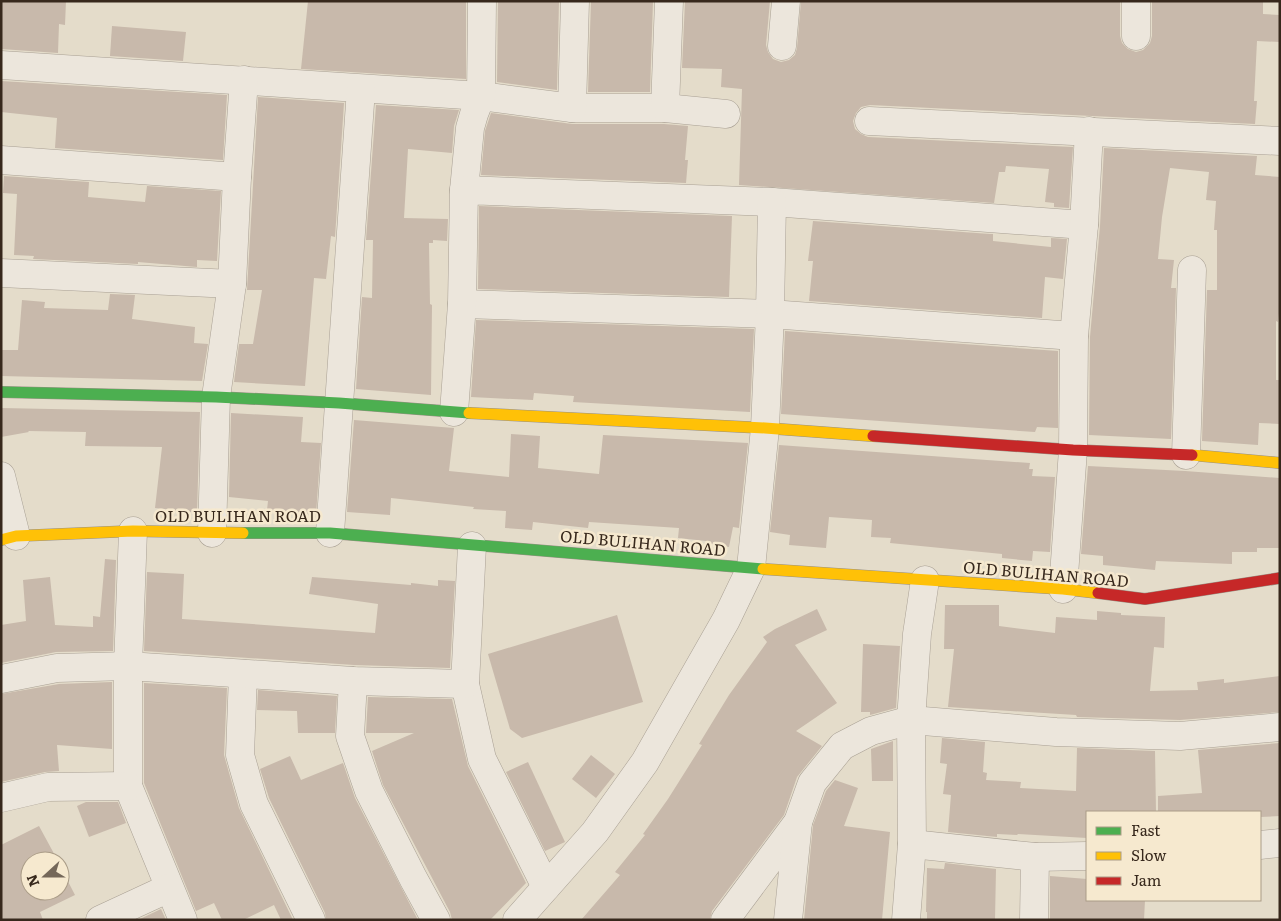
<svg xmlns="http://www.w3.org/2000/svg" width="1281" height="921" viewBox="0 0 1281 921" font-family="Literata,serif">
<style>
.building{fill:#c8b9ab}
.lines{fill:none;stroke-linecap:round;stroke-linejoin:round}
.street-casing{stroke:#a9a094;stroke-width:29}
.fast-casing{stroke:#989084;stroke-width:12}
.slow-casing{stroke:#989084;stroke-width:12}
.jam-casing{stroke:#989084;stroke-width:12}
.street{stroke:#ece6dc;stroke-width:28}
.fast{stroke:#4caf50;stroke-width:11}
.slow{stroke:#ffc107;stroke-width:11}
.jam{stroke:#c62828;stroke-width:11}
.labels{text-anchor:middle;stroke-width:5;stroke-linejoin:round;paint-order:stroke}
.street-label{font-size:16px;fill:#37281c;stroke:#f6e9cf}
</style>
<rect width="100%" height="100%" fill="#e4dcca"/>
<g class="building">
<path d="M1,1H66L65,25L59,24L58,53L1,49Z"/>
<path d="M308,1H466V79L301,69Z"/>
<path d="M498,1H559L557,90L497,82Z"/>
<path d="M591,1H653L650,92H588Z"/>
<path d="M685,1H770L766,45L768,52L773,59L781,62L789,60L795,55L797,48L801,1H1120V36L1122,43L1128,49L1136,52L1143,50L1150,43L1152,36V1H1263V14L1280,15V42L1257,41L1254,101H1257L1255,124L870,105L861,107L856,113L853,121L855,129L861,134L868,137L1073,147L1069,208L1054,207V203L1045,202L1049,169L1006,166L1005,172H999L994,203L739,185L742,89L721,87L722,69L682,68Z"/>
<path d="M112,26L186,32L183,61L110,56Z"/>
<path d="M1,81L227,95L223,160L55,148L57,118L1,112Z"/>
<path d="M258,97L344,103L335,237L331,236L326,279L314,278L305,386L234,382L239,344H253L262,290H247Z"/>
<path d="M376,105L459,110L454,126L452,153L408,149L404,218L448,219L447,241L433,240V243H429L430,304L432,305L431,395L356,389L362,297L372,298L373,240H366Z"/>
<path d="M491,113L572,124H664L688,126L685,160H688L686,183L481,175L485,131Z"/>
<path d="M1104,148L1257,156L1255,175L1280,177V304L1278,322L1276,321V380H1280V424L1259,423L1258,445L1202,441L1207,290H1217V230H1214L1216,201L1206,200L1209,172L1170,168L1162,217L1158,259L1174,260L1171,288H1176L1171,439L1089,435L1090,337L1100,226Z"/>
<path d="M4,176L89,182L88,197L145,202L147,186L221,191L217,261L197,260V267L138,262V264L33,259L34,256L14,255L17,194L3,193Z"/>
<path d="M479,206L732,216L729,297L478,289Z"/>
<path d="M813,221L990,234H993V241L1051,247V238L1067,239L1063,279L1045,277L1042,318L809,301L813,261H808Z"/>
<path d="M110,294L135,295L132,319L195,327L194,343L208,344L202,381L1,376V350H18L22,300L45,302L44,308L108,310Z"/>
<path d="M476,320L754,329L750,412L573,402L574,396L534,393L533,400L471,397Z"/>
<path d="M785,331L1058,351V428L1037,427L1035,432L781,414Z"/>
<path d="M1,408L200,412L197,513L155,508L162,447L85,446L86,432L28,431L29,432L1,437Z"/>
<path d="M231,413L303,417L301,442L321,443L316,515L267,510L268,501L229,497Z"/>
<path d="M354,420L454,428L449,471L509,477L511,434L540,436L538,468L599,474L603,435L748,443L739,528L733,527L729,547L706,543V541L678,538L679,528L589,522L588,528L533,522L532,530L505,528L506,511L473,509L474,507L391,498L390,515L347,512Z"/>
<path d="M779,445L1030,463L1029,469H1033L1032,476L1055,477L1050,552L1033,551L1032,561L1002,558V554L890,543L891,538L871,537L872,520L829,517L826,548L789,545L790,535L770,532Z"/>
<path d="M1088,466L1185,471L1280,478V548H1257V552H1232V564L1156,561L1155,570L1103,565V556L1081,554Z"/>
<path d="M105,559L116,560L113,651L56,652L1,663V625L26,621L23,580L50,577L55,625L93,627V616L100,617Z"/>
<path d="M147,572L184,574L182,619L375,633L378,604L309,594L312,577L411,585V583L438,586V580L455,581L450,668L354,665L144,651Z"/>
<path d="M945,605H999V626L1055,633L1056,617L1097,620V611L1121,613V615L1165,617L1164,648L1154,647L1150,691L1198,690L1197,682L1224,679V683L1280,676V712L1180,720L1077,717L1076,715L948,707L954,649H944Z"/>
<path d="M817,609L827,630L795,645L837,703L796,731L822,746L797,777L784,815L712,911L710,920H581L620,875L615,872L645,835L643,834L668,799L702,745L699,744L729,695L767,642L763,637L775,629Z"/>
<path d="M617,615L643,702L522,738L510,729L488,654Z"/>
<path d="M863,644L900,646L896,708L870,715V712H861Z"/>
<path d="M112,682V749L57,745L59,771L45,772L1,782V694L59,684Z"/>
<path d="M144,683L227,688L224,755L239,808L293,920H281L274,905L243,920H222L214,903L196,911L144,783Z"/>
<path d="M258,690L337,696L335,733H298L297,711L257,710Z"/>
<path d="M368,697L452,699L468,766L526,883L490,920H452L450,912L383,785L372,751L414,733H366Z"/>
<path d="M942,738L985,742L983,772L987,773L986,780L1021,782L1020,788L1076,791L1077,748L1155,751L1156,812H1087V838L1018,834L1017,835L997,834V837L948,832L951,795L943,794L947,764L940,763Z"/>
<path d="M893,741V781H872L871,749Z"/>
<path d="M1280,743V816L1260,817V812H1158V796L1202,793L1198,750Z"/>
<path d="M591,755L615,774L596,798L572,779Z"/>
<path d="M290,756L301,780L343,763L355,798L418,920H326L325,913L269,798L260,769Z"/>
<path d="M528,762L565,842L545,851L506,772Z"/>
<path d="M835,780L858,788L844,826L890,832L882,920H804L813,825L826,791Z"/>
<path d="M86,802H118L126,823L89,837L77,806Z"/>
<path d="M39,826L58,861H30V891H60V866L75,895L40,912L43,920H1V845Z"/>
<path d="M945,863L996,869L995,920H927V912H926L927,868L944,869Z"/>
<path d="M1050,876L1087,879V900H1145L1144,920H1050Z"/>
<path d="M161,909L166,920H138Z"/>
</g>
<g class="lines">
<defs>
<g id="street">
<path d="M1136,1V36"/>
<path d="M782,46L786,1"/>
<path d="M1,65L481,96L572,108H665L726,114"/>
<path d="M572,108L575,1"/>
<path d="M665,108L669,1"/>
<path d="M869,121L1280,141"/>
<path d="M1,160L237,177"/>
<path d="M464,190L470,128L474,114L481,96L482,1"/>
<path d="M1,273L232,284"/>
<path d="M462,304L770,314L1074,336"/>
<path d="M454,412L462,304L464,190L772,202L1084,225"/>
<path d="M1186,455L1192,270"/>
<path d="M1,476L16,536"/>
<path d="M133,531L128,666V786L183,920"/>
<path d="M212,533L216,397L232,284L237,177L244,80"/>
<path d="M330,533L361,89"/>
<path d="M472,546L465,684L482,759L546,887"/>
<path d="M1063,589L1073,450L1074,336L1084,225L1089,131"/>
<path d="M243,674L240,755L254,804L311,920"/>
<path d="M1,679L57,668L128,666L353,681L465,684"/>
<path d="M353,681L350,736L369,791L413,878L436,920"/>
<path d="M1,798L48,787L128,786"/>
<path d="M912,844L1035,857L1087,856"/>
<path d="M1260,845L1280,843"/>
<path d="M100,920L169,888"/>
<path d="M517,920L595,832L645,762L726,620L751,568L765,428L770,314L772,202"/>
<path d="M725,920L798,822L812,783L842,746L871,731L911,720L1056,732L1180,736L1280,727"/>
<path d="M788,920L798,822"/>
<path d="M906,920L912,844L911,720L917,634L925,580"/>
<path d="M1034,920L1035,857"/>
</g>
<g id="fast">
<path d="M1,392L216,397L339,403L469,413"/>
<path d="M243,533H330L763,569"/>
</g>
<g id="slow">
<path d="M469,413L765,428L873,436"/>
<path d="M1192,455L1280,463"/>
<path d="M1,540L16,536L133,531L243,533"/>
<path d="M763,569L1063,589L1098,593"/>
</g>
<g id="jam">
<path d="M873,436L1073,450L1192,455"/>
<path d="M1098,593L1145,599L1280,578"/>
</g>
</defs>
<use href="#street" class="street-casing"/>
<use href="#fast" class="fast-casing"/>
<use href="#slow" class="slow-casing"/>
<use href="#jam" class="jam-casing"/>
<use href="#street" class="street"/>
<use href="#fast" class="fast"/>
<use href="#slow" class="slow"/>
<use href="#jam" class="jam"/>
</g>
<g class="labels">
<g class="street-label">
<text x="238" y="522">OLD BULIHAN ROAD</text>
<text transform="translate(643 543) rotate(5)" y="6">OLD BULIHAN ROAD</text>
<text transform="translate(1046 574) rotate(5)" y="6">OLD BULIHAN ROAD</text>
</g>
</g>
<rect width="1281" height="921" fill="none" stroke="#37281c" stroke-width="5"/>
<rect x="1086" y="811" width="175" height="90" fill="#f6e9cf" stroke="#aa9c87"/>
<rect x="1096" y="827" width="25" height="8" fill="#4caf50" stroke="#aa9c87"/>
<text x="1131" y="836" font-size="15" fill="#37281c">Fast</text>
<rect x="1096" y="852" width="25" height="8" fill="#ffc107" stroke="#aa9c87"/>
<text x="1131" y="861" font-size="15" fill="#37281c">Slow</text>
<rect x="1096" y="877" width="25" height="8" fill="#c62828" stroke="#aa9c87"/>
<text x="1131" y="886" font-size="15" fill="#37281c">Jam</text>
<g transform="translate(45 876) rotate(249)"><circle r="24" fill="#f6e9cf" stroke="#aa9c87"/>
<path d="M0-4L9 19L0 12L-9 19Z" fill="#746759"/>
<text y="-8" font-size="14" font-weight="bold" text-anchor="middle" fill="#37281c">N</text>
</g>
</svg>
